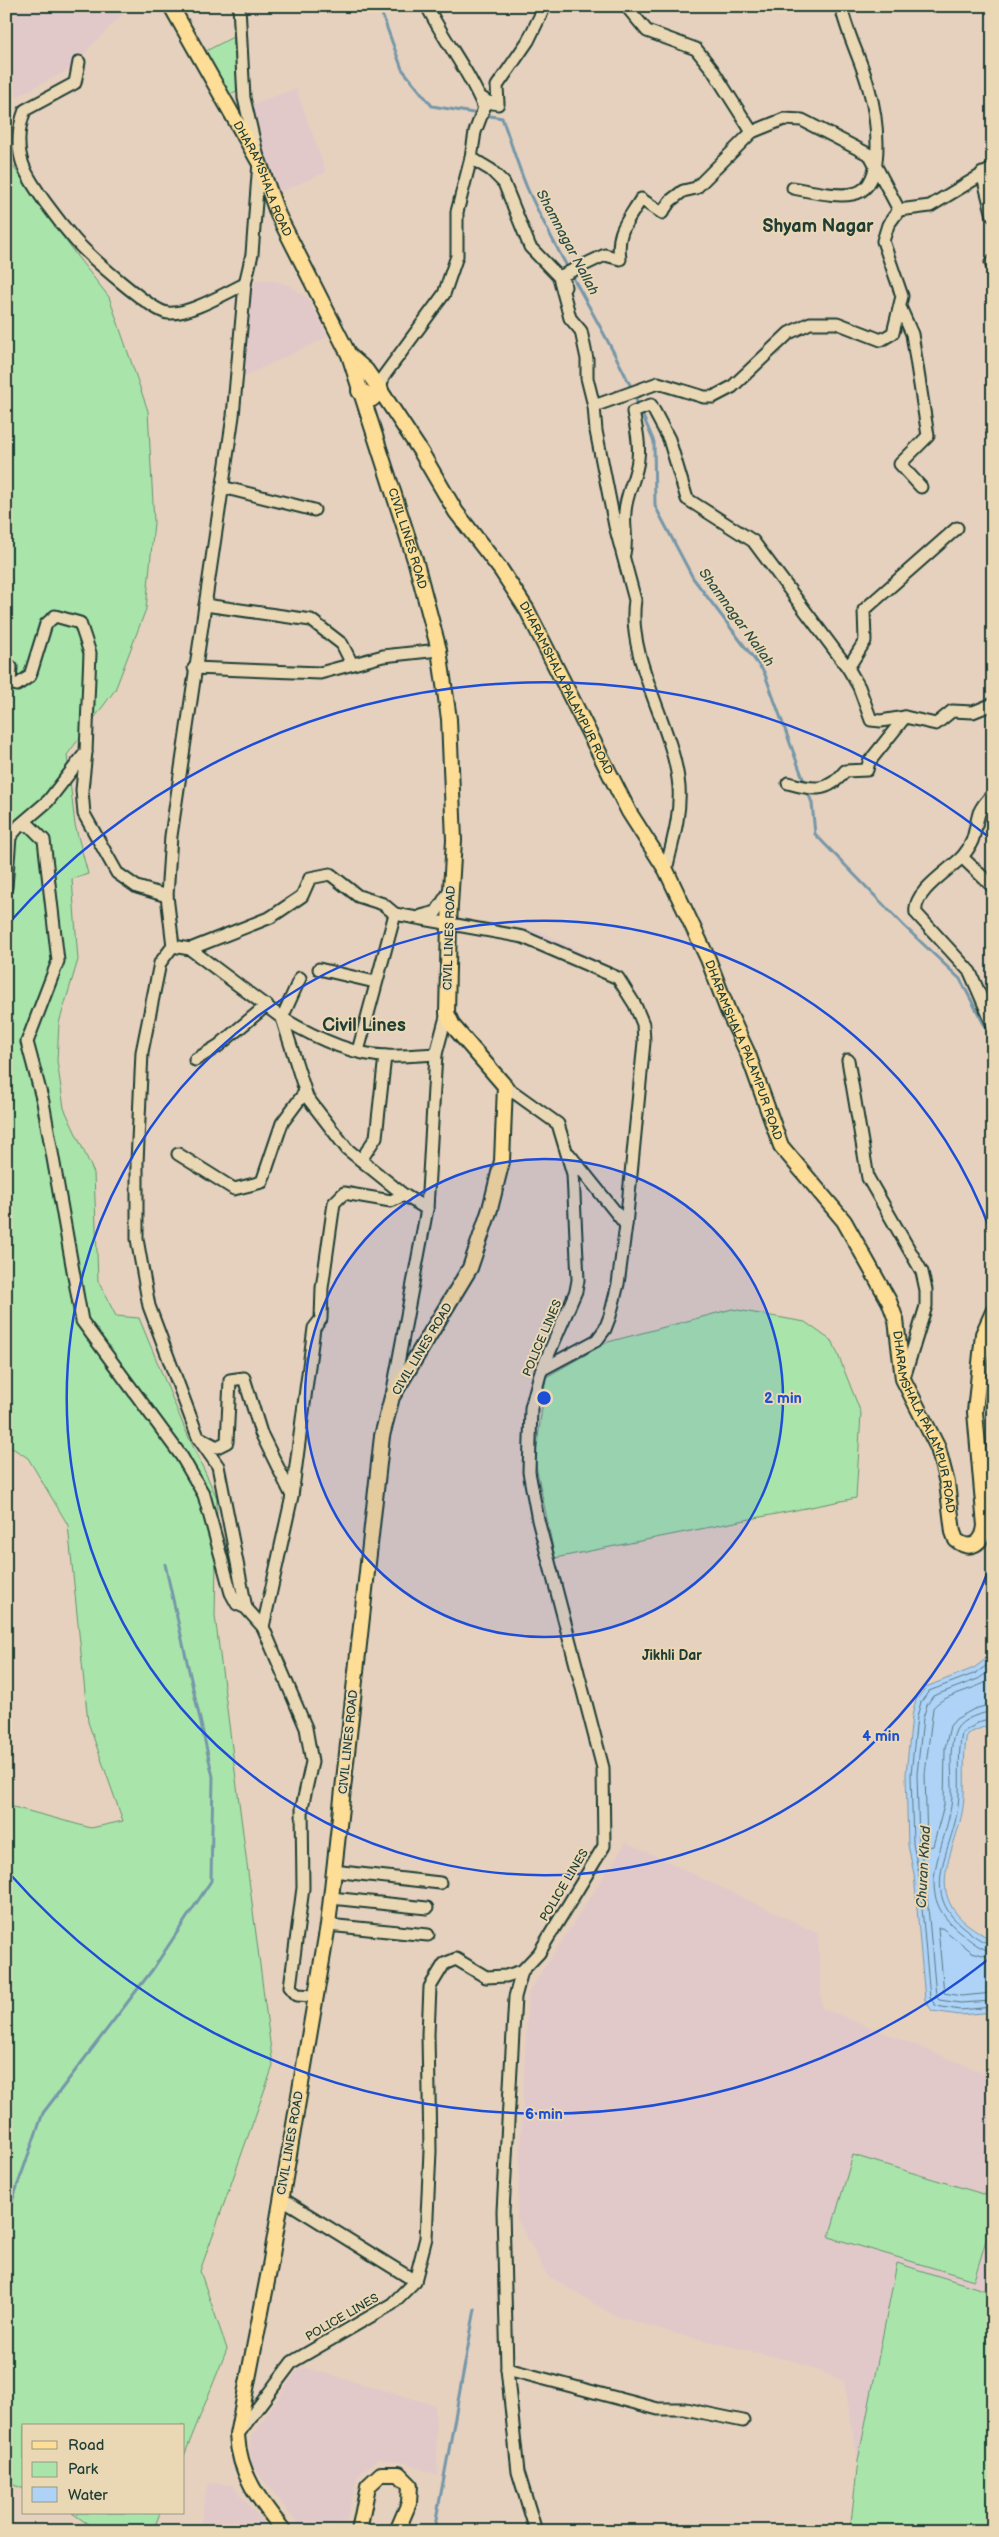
<svg xmlns="http://www.w3.org/2000/svg" width="999" height="2537" viewBox="0 0 999 2537" font-family="'Balsamiq Sans',sans-serif">
<style>
.built{fill:#e1c9c9}
.green{fill:#a9e5aa;stroke:#64916f}
.water{fill:#aed3f7;stroke:#7597a9}
.lines{fill:none;stroke-linecap:round;stroke-linejoin:round}
.shore{stroke:#587982;stroke-width:1}
.stream{stroke:#7597a9;stroke-width:3}
.minor-casing{stroke:#1f3d34;stroke-width:15}
.major-casing{stroke:#1f3d34;stroke-width:18}
.highway-casing{stroke:#1f3d34;stroke-width:20}
.minor{stroke:#ead8b5;stroke-width:11}
.major{stroke:#fedd96;stroke-width:14}
.highway{stroke:#fedd96;stroke-width:16}
.ring{fill:none;stroke:#1d4ed8;stroke-width:2.5}
.labels{text-anchor:middle;stroke-width:4;stroke-linejoin:round;paint-order:stroke}
.street-label{font-size:12px;fill:#1f3d34;stroke:#ead8b5}
.water-label{font-size:14px;font-style:italic;fill:#2d4c48;stroke:#ead8b5}
.neighbourhood-label{font-size:14px;font-weight:bold;fill:#1f3d34;stroke:#ead8b5}
.district-label{font-size:18px;font-weight:bold;fill:#1f3d34;stroke:#ead8b5}
.centre{fill:#1d4ed8;stroke:#ead8b5;stroke-width:2.5}
.ring-label{font-size:15px;text-anchor:middle;font-weight:bold;fill:#1d4ed8;stroke:#ead8b5;stroke-width:4;stroke-linejoin:round;paint-order:stroke}
</style>
<rect width="100%" height="100%" fill="#e6d1be"/>
<filter id="ink" filterUnits="userSpaceOnUse"><feTurbulence type="fractalNoise" baseFrequency=".02" numOctaves="2"/><feDisplacementMap in="SourceGraphic" scale="10" xChannelSelector="R" yChannelSelector="G"/><feConvolveMatrix kernelMatrix="1 2 1 2 8 2 1 2 1" color-interpolation-filters="sRGB"/></filter>
<g filter="url(#ink)">
<g class="built">
<path d="M6,6H123L122,15L68,70L6,102Z"/>
<path d="M296,88L326,172L276,194L264,162L251,105Z"/>
<path d="M257,280H270L289,285L309,299L328,337L245,376L249,290Z"/>
<path d="M529,930L540,931L615,969L614,974L528,935Z"/>
<path d="M626,1842L818,1933L822,2008L993,2076V2293L897,2263L858,2461L844,2381L794,2361L673,2333L613,2315L547,2275L517,2219L528,1993Z"/>
<path d="M300,2366L435,2405L438,2476L406,2463L378,2459L358,2476L346,2522L301,2528L251,2464L250,2439Z"/>
<path d="M208,2483L233,2485L270,2531H199Z"/>
</g>
<g class="green">
<path d="M233,37L238,90L229,95L206,51Z"/>
<path d="M6,138L13,166L76,255L109,297L148,411L154,522L146,609L115,690L67,755L75,825L88,874L72,879L78,960L59,1023L57,1061L64,1108L94,1173L98,1281L116,1316L139,1318L185,1429L217,1498L215,1616L273,2066L200,2271L227,2349L184,2456V2426H24V2489L6,2482V1805L91,1828L123,1821L88,1722L68,1525L28,1458L6,1444Z"/>
<path d="M732,1309L805,1322L833,1342L861,1413L856,1498L555,1558L535,1461L546,1377L608,1342Z"/>
<path d="M853,2155L993,2197V2217L974,2280L829,2237Z"/>
<path d="M897,2263L993,2293V2531H850L858,2461Z"/>
<path d="M72,2513H160L153,2531H98Z"/>
</g>
<path class="water" d="M990,1656H993V1723L967,1734C962,1758 966,1783 963,1807C957,1850 924,1889 967,1924C976,1930 983,1936 993,1940V2012L960,2015L932,2011L925,2000L914,1874L908,1845L906,1774L912,1716L916,1700L926,1687L974,1668Z"/>
<g class="lines">
<g class="shore">
<path d="M993,1661L976,1673L929,1691L921,1702L917,1717L911,1774L913,1844L919,1874L930,1998L936,2006L960,2010L993,2007"/>
<path d="M993,1669L978,1679L933,1696L927,1705L923,1718L917,1774L919,1843L925,1873L936,1996L939,2000L960,2003L993,2001"/>
<path d="M993,1678C977,1690 943,1694 933,1708L925,1774L927,1842L929,1847L933,1846L944,1805L945,1748L950,1726L956,1719L974,1709L993,1704"/>
<path d="M993,1712C982,1712 961,1719 956,1730C946,1753 955,1782 951,1806C944,1854 912,1894 960,1932C970,1940 980,1950 993,1951"/>
<path d="M993,1718L981,1721L962,1733C957,1757 961,1781 958,1806C953,1850 918,1891 963,1927C972,1934 981,1943 993,1944"/>
<path d="M993,1958L972,1952L942,1928H938L944,1993L961,1996L993,1993"/>
</g>
<g class="stream">
<path d="M379,6L402,69L432,106L479,114"/>
<path d="M485,115L502,118C511,142 518,167 528,190C559,258 600,321 632,389"/>
<path d="M634,395L654,442L655,506L693,578L764,672L805,784"/>
<path d="M807,790L812,803L815,834L904,926L960,979L993,1041"/>
<path d="M571,1623L574,1634"/>
<path d="M6,2275L10,2207L43,2113L153,1969L211,1881L213,1777L165,1564"/>
<path d="M434,2531L475,2309"/>
</g>
<defs>
<g id="minor">
<path d="M239,6L244,98L259,162L252,254L245,284L233,416L171,836L167,896L173,946L190,949L271,917L302,896L310,878L330,874L358,896L383,904L395,914L523,937L618,978L635,1005L643,1024L644,1042L626,1225L618,1284L610,1316L605,1329L597,1340L543,1369"/>
<path d="M427,6C444,41 470,72 484,108L475,132L471,158"/>
<path d="M626,6L647,31L696,49L712,69L752,132"/>
<path d="M79,62L75,83L25,110C18,128 16,145 23,165C31,186 60,223 75,240C87,254 152,312 168,313C189,315 225,293 245,284"/>
<path d="M479,96L488,102L498,104L497,86L528,41L545,6"/>
<path d="M982,173L993,216"/>
<path d="M793,188C809,191 846,200 861,191C886,176 876,113 869,89C862,61 847,35 841,6"/>
<path d="M993,261L991,263L993,268"/>
<path d="M565,287L563,275L605,255L620,259C616,231 627,222 641,199L662,213L670,201L683,191L696,188L752,132L784,119L802,120L870,155L899,210"/>
<path d="M901,309L912,334L928,436L900,464L921,487"/>
<path d="M380,390L383,377L444,294L457,256V212L471,158L491,170L504,183L530,247L559,277L570,318L581,331L587,359V378L594,406"/>
<path d="M222,487L314,510"/>
<path d="M624,554C628,536 623,528 625,512C626,493 637,476 638,459C640,443 636,427 633,412L651,405L669,439L687,499L753,541L848,668L859,687L871,720L881,721L905,717L936,724L952,711L973,712L993,704"/>
<path d="M205,605L311,620L342,644L352,664"/>
<path d="M6,665L11,667L10,683L17,685L30,676L46,624L55,616L80,623L90,653L86,752L48,801L20,825"/>
<path d="M194,668L320,673L383,656L439,650"/>
<path d="M848,668L865,641L864,610L957,528"/>
<path d="M86,752L82,790L84,814L117,873L137,887L167,896"/>
<path d="M788,783C813,790 828,793 845,771L867,770L869,762L905,717"/>
<path d="M993,794C988,799 982,806 979,813C974,830 976,840 963,856C950,870 912,892 916,913L970,972L993,1025"/>
<path d="M962,857L993,887"/>
<path d="M666,870C672,843 681,815 679,787C674,726 626,660 635,600L615,526L596,431L594,406L658,383L704,397H713L732,387L789,333L810,323H837L881,340L893,333L902,296L883,241L888,225L899,210L930,206L993,168"/>
<path d="M6,887L10,837L20,825L30,826L44,840L58,961L27,1042L43,1102L82,1321L182,1457L204,1495L231,1593L237,1604L246,1608L263,1627L306,1728L312,1762L302,1807L303,1888L290,1987L297,1995L315,1996"/>
<path d="M421,916L436,912L451,889"/>
<path d="M173,946L160,963L142,1052L137,1163V1239L149,1306L198,1437L217,1447L227,1442L230,1380L244,1378L261,1433L292,1496L263,1627"/>
<path d="M190,949L282,1018L307,1097L347,1149L404,1195L427,1209"/>
<path d="M319,969L375,982"/>
<path d="M300,978L282,1018C312,1036 350,1055 386,1056C403,1057 420,1055 436,1054"/>
<path d="M358,1051L395,914"/>
<path d="M195,1060L218,1046L267,1005"/>
<path d="M848,1060L868,1178L922,1272L926,1290V1306L904,1378"/>
<path d="M178,1154L234,1189L262,1182L282,1123L305,1092"/>
<path d="M569,1154L626,1225"/>
<path d="M361,1160L376,1137L385,1056"/>
<path d="M393,1390L427,1209L436,1054L447,1013"/>
<path d="M199,1439L218,1466L246,1608"/>
<path d="M292,1496L314,1328L321,1319L322,1288L334,1203L344,1193L391,1201L404,1195"/>
<path d="M333,1871L440,1883"/>
<path d="M331,1898L427,1908"/>
<path d="M328,1925L428,1935"/>
<path d="M522,1971L515,1997L503,2211L507,2369L518,2472L536,2531"/>
<path d="M281,2198L415,2281"/>
<path d="M507,2369L658,2409H685L743,2421"/>
<path d="M238,2434L292,2362L392,2304L415,2281L426,2238L430,2151L428,2034L430,1987L444,1964L456,1959L486,1977L506,1976L522,1971L539,1953L604,1846L603,1768L538,1520L529,1472L531,1408L540,1374L576,1291L578,1280L573,1174L558,1124L505,1086"/>
</g>
<g id="major">
<path id="s1" d="M171,6L259,162L278,215L349,355L416,563L439,650L449,719L454,840L449,922L447,1013L453,1026L505,1086L502,1161L490,1209L470,1268L392,1397L382,1436L328,1925L270,2266L237,2435C239,2475 260,2501 284,2531"/>
<path id="s2" d="M350,356L366,370L380,390L421,452L456,512L501,570L527,610L629,812L666,870L708,959L728,1011L748,1054L781,1146L844,1221L889,1301L896,1320L903,1379L938,1448L947,1483L953,1532L956,1540C971,1552 983,1543 985,1526L975,1412L983,1334L993,1312"/>
<path d="M359,2531L368,2486L381,2474H399L410,2485L409,2503L397,2531"/>
</g>
<path id="highway" d="M360,391L372,398L380,390"/>
</defs>
<use href="#minor" class="minor-casing"/>
<use href="#major" class="major-casing"/>
<use href="#highway" class="highway-casing"/>
<use href="#minor" class="minor"/>
<use href="#major" class="major"/>
<use href="#highway" class="highway"/>
</g>
</g>
<circle cx="544" cy="1398" r="239" fill="#1d4ed8" fill-opacity=".12"/>
<g class="ring">
<circle cx="544" cy="1398" r="239"/>
<path d="M992 1561A477 477 0 1 1 992 1235"/>
<path d="M990 1958A716 716 0 0 1 8 1872M8 924A716 716 0 0 1 990 838"/>
</g>
<g class="labels">
<g class="street-label">
<text dy="4" stroke="none"><textPath href="#s1" startOffset="196">DHARAMSHALA ROAD</textPath></text>
<text dy="4" stroke="none"><textPath href="#s1" startOffset="585">CIVIL LINES ROAD</textPath></text>
<text dy="4" stroke="none"><textPath href="#s2" startOffset="398">DHARAMSHALA PALAMPUR ROAD</textPath></text>
<text transform="translate(449 938) rotate(-88)" y="4">CIVIL LINES ROAD</text>
<text dy="4" stroke="none"><textPath href="#s2" startOffset="802">DHARAMSHALA PALAMPUR ROAD</textPath></text>
<text transform="translate(542 1338) rotate(-67)" y="4">POLICE LINES</text>
<text transform="translate(422 1349) rotate(-59)" y="4">CIVIL LINES ROAD</text>
<text dy="4" stroke="none"><textPath href="#s2" startOffset="1222">DHARAMSHALA PALAMPUR ROAD</textPath></text>
<text transform="translate(348 1742) rotate(-84)" y="4">CIVIL LINES ROAD</text>
<text transform="translate(564 1885) rotate(-59)" y="4">POLICE LINES</text>
<text transform="translate(290 2143) rotate(-80)" y="4">CIVIL LINES ROAD</text>
<text transform="translate(342 2317) rotate(-30)" y="4">POLICE LINES</text>
</g>
<g class="water-label">
<text transform="translate(568 242) rotate(62)" y="5">Shamnagar Nallah</text>
<text transform="translate(737 617) rotate(54)" y="5">Shamnagar Nallah</text>
<text transform="translate(923 1867) rotate(-87)" y="5">Churan Khad</text>
</g>
<g class="neighbourhood-label">
<text x="672" y="1660">Jikhli Dar</text>
</g>
<g class="district-label">
<text x="818" y="232">Shyam Nagar</text>
<text x="364" y="1031">Civil Lines</text>
</g>
</g>
<circle cx="544" cy="1398" r="8" class="centre"/>
<g class="ring-label">
<text x="783" y="1403">2 min</text>
<text x="881" y="1741">4 min</text>
<text x="544" y="2119">6 min</text>
</g>
<rect width="999" height="2537" fill="none" stroke="#ead8b5" stroke-width="25"/>
<rect x="12" y="12" width="974" height="2512" fill="none" stroke="#1f3d34" stroke-width="2" filter="url(#ink)"/>
<rect x="22" y="2424" width="162" height="90" fill="#ead8b5" stroke="#999a81"/>
<rect x="32" y="2441" width="25" height="8" fill="#fedd96" stroke="#999a81"/>
<text x="68" y="2450" font-size="15" fill="#1f3d34">Road</text>
<rect x="32" y="2462" width="25" height="15" fill="#a9e5aa" stroke="#999a81"/>
<text x="68" y="2474" font-size="15" fill="#1f3d34">Park</text>
<rect x="32" y="2487" width="25" height="15" fill="#aed3f7" stroke="#999a81"/>
<text x="68" y="2500" font-size="15" fill="#1f3d34">Water</text>
</svg>
